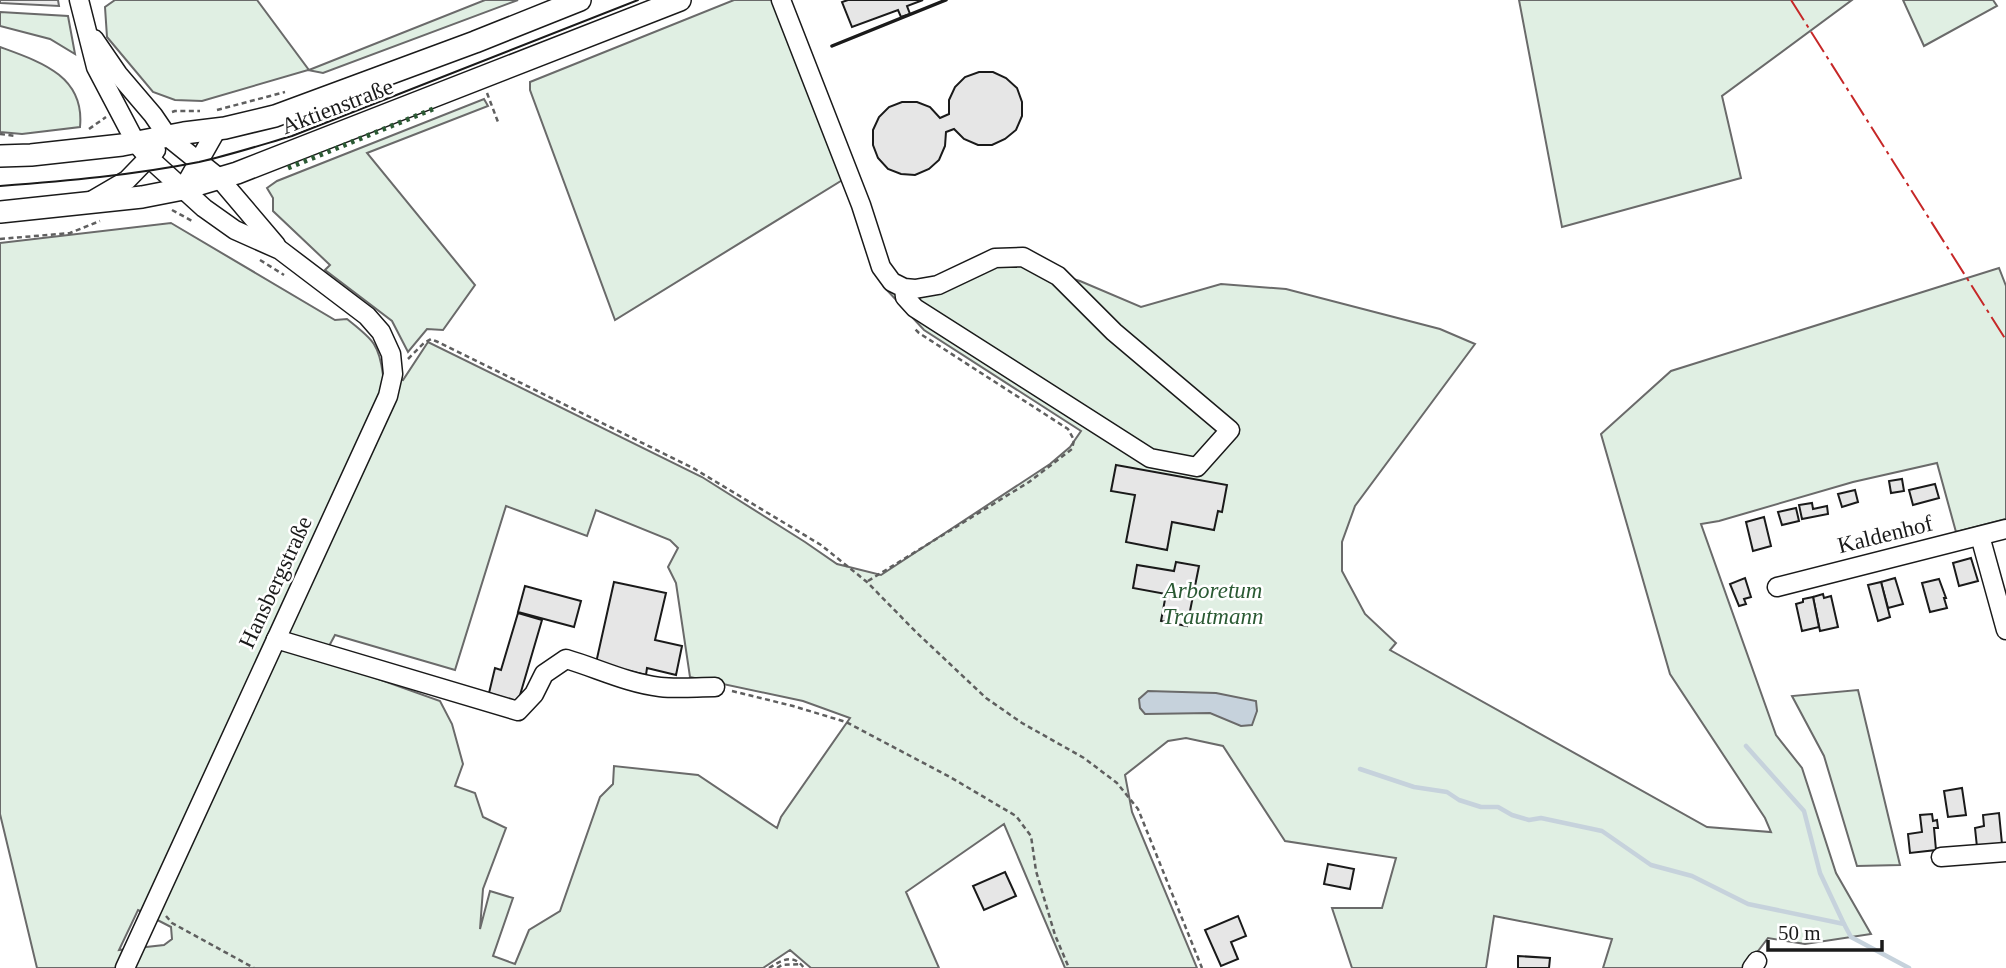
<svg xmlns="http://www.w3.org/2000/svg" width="2006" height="968" viewBox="0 0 2006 968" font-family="'Times New Roman',serif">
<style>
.green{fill:#e0efe3;stroke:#6a6a6a;stroke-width:2;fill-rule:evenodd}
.parking{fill:#ededed;stroke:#6a6a6a;stroke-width:2}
.water{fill:#c6d2dc;stroke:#6a6a6a;stroke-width:2}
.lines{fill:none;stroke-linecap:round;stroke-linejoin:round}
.stream{stroke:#c6d2dc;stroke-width:4.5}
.building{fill:#e6e6e6;stroke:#1a1a1a;stroke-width:2}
.minor-casing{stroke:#1a1a1a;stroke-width:21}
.major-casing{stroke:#1a1a1a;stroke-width:24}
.path{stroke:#5f5f5f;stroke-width:2.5;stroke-dasharray:5 3.5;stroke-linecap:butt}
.minor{stroke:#fff;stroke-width:18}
.major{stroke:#fff;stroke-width:21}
.tram{stroke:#1a1a1a;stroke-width:2}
.hedge{stroke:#2b5a34;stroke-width:5;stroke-dasharray:3.5 5;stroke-linecap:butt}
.wall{stroke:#1a1a1a;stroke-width:3.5}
.power{stroke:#c62828;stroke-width:2;stroke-dasharray:24 5 3.5 5;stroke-linecap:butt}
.labels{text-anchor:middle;stroke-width:5;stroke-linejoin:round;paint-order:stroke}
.street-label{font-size:23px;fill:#1a1a1a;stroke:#fff}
.park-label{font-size:23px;font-style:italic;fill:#2b5a34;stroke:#fff}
</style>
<rect width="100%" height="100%" fill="#fff"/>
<g class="green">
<path d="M115,0H257L309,70L485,0H518L323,73L308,70L202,101L175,100L153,92L107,37L105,7Z"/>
<path d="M734,0H772L843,166L844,179L615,320L530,90V82Z"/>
<path d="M1519,0H1852L1722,96L1741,178L1562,227Z"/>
<path d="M1903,0H1993L1997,6L1924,46Z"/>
<path d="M0,12L68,16L75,54L50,39L0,26Z"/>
<path d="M0,47C41,62 85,76 80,127L22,134L0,132Z"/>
<path d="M484,99L488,106L367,153L475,285L443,330L427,329L408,352L392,321L325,270L330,265L273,211V198L267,188L277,181Z"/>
<path d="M171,223L335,320L347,319C372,339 379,343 383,375L403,380L428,342L702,477L805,542L837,564L881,575L1050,464L1070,447L1081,431L924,330L885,288L917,296L991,266L1021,264L1080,281L1141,307L1221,284L1286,289L1440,329L1475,344L1355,506L1342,542V571L1365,614L1396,643L1390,650L1707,827L1771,832L1765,818L1670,674L1601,434L1671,371L1999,268L2006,286V519L1956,532L1937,463L1853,482L1719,521L1701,524L1776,735L1802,768L1836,873L1871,934L1805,944L1768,938L1745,968H1603L1612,939L1494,916L1486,968H1352L1332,908H1382L1396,858L1285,841L1223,746L1186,738L1168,741L1125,775L1132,812L1197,968H1065L1004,824L906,892L939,968H811L790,950L763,968H37L0,814V243ZM506,506L587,536L596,510L670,540L678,548L668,567L676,583L690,677L803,701L850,718L781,817L777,828L698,775L614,766L613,784L600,797L560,911L529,930L515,964L493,956L513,898L490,891L480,929L483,889L506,828L483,817L475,793L455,786L463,764L452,724L440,701L322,659L335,635L455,670ZM138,910L171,927L172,939L164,945L119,950Z"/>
<path d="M1858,690L1900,865L1857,866L1824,756L1792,696Z"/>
</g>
<path class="parking" d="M0,0H58L59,6L0,3Z"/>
<path class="water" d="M1148,691L1216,693L1256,701L1257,711L1252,725L1241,726L1210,713L1145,714L1140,708L1139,699Z"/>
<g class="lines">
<g class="stream">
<path d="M1746,746L1804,811L1820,873L1844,924"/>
<path d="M1360,769L1414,787L1447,792L1459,800L1481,807H1498L1512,815L1529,820L1541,818L1602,831L1651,865L1692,876L1748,904L1844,924L1851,937L1909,968"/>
</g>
</g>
<g class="building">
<path d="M848,0H923L907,6L910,14L901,17L898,10L852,27L842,2Z"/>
<path d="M979,72H993L1006,78L1017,88L1022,102V116L1016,130L1005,139L992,145H978L964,139L954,129L946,132L945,146L939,160L929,169L915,175L901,174L888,169L878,158L873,145V130L879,117L889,107L902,102H917L930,107L940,118L949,114V100L955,87L965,77Z"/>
<path d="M1116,465L1227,485L1222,512L1218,511L1214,530L1172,522L1167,550L1126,542L1135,495L1111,491Z"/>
<path d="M1902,479L1904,491L1891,493L1889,481Z"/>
<path d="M1935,484L1939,498L1913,505L1909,490Z"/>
<path d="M1855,490L1858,502L1842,507L1838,494Z"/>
<path d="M1812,503L1813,509L1827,506L1828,514L1802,519L1799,505Z"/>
<path d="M1796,508L1799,521L1782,525L1778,512Z"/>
<path d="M1764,517L1771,546L1753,551L1746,522Z"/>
<path d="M1971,558L1978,581L1959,586L1953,563Z"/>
<path d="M1176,562L1199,566L1187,626L1161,621L1166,594L1133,588L1137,565L1174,571Z"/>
<path d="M1745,578L1751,597L1744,599L1746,604L1739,606L1730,584Z"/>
<path d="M1895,578L1903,604L1888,608L1881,582Z"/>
<path d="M1939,579L1946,598H1944L1947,608L1930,612L1922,583Z"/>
<path d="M614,582L666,593L655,640L682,646L676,675L647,668L646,675L596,663Z"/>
<path d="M1881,582L1890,617L1878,621L1868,585Z"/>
<path d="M525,586L581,601L574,627L518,612Z"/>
<path d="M1823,594L1824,598L1831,596L1838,627L1820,631L1813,597Z"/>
<path d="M1813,597L1819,627L1802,631L1796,604L1803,602V599Z"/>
<path d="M518,613L542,620L518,702L489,693L495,668L501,670Z"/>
<path d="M1962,788L1966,815L1948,817L1944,791Z"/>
<path d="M1999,813L2002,844L1977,847L1975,828L1984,826L1983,815Z"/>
<path d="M1932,814L1933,821L1937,820L1938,828H1934L1936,850L1910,853L1908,834L1922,832L1920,815Z"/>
<path d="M1328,864L1354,869L1350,889L1324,884Z"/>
<path d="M1005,872L1016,896L984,910L973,886Z"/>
<path d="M1238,916L1246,936L1231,942L1238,959L1221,966L1205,930Z"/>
<path d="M1518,956L1550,958L1549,968H1518Z"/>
</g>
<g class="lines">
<defs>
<g id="minor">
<path d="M79,0L96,67L136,143L149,158L204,208L235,230L280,250L367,316L381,332L391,354L393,374L388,396L125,968"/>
<path d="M781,0L861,205L881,267L892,282L904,288L915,289L938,285L995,258L1023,257L1058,276L1114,332L1230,430L1197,467L1150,458L915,308L905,297L904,288"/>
<path d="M94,39L118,74L153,115L168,137L219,178L276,245"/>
<path d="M183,189L217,129"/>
<path d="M91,201L127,180L156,150"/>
<path d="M1980,536L2006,630"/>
<path d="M1777,587L2006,529"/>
<path d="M276,639L518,711L534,694L544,674L566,659C597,668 627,683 660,687C678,689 697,687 715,687"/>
<path d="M1941,857L2006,852"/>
<path d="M1752,968L1757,961"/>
</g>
<g id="major">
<path d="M0,156L31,155L122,145L184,133L225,128L275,116L475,42L580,0"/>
<path d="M0,212L142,197L183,189L237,173L680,0"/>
</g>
</defs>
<use href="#minor" class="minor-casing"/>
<use href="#major" class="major-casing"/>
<g class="path">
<path d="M487,93L498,122"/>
<path d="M217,110L285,92"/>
<path d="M172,112L175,111H200"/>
<path d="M89,129L106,117"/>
<path d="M0,134L16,136"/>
<path d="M172,210L194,222"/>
<path d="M0,239L70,233L100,221"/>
<path d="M260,260L284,275"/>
<path d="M408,359L424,343L431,339L438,342L693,468L821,545L867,582L916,632L986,698L1022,723L1084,758L1117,783L1138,809L1202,968"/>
<path d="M868,581L1029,482L1072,449L1074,440L1068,429L919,333L915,329"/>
<path d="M732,691L793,706L846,722L950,777L1016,816L1031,836L1036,871L1055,935L1069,968"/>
<path d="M166,916L172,923L254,968"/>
<path d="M769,968C782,960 793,953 804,968"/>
<path d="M777,968L782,965L801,964"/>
</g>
<use href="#minor" class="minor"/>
<use href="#major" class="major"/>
<path class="tram" d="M0,186C66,181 134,175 199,162C230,155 261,145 292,136L638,0"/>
<path class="hedge" d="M288,168L433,109"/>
<path class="wall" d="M832,46L946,0"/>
<path class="power" d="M1791,0L2006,340"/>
</g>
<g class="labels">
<g class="street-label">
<text transform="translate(337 106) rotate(-21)" y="8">Aktienstraße</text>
<text transform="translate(1885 534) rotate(-14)" y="8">Kaldenhof</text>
<text transform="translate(275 582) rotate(-65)" y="8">Hansbergstraße</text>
</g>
<g class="park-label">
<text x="1213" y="598">Arboretum<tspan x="1213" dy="26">Trautmann</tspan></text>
</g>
</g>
<path d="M1768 940v10h114v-10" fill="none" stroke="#1a1a1a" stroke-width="3.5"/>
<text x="1778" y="940" font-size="21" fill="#1a1a1a" stroke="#ffffff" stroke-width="5" paint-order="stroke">50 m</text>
</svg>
